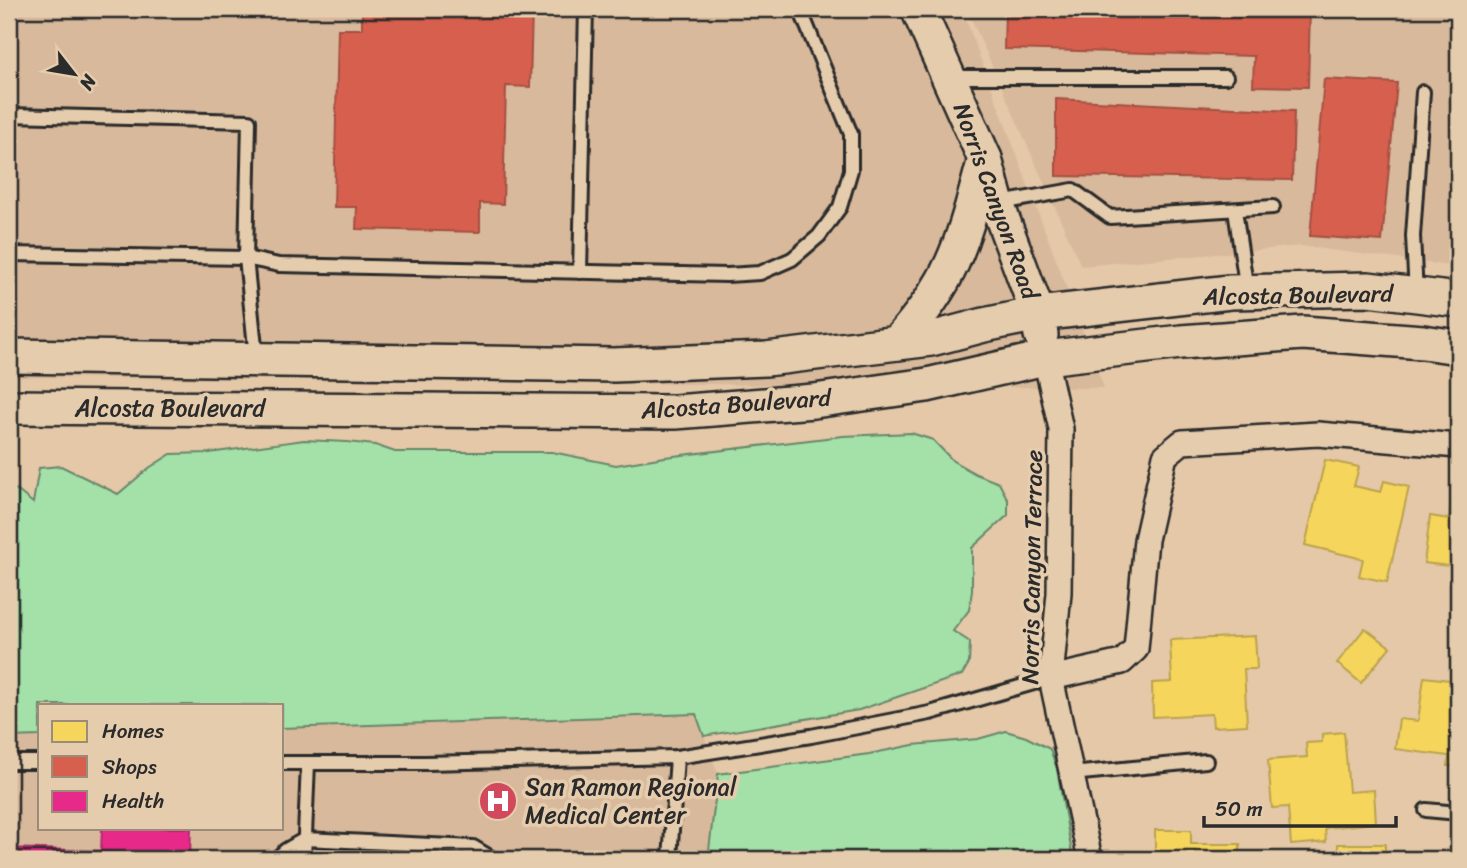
<svg xmlns="http://www.w3.org/2000/svg" width="1467" height="868" viewBox="0 0 1467 868" font-family="Sriracha,sans-serif">
<style>
.built{fill:#d8b99b}
.green{fill:#a3e1a8;stroke:#67866a;stroke-width:2}
.homes{fill:#f6d55c;stroke:#b9a24d;stroke-width:2}
.shops{fill:#d6604d;stroke:#a35043;stroke-width:2}
.health{fill:#e7298a;stroke:#af2a6e;stroke-width:2}
.lines{fill:none;stroke-linecap:round;stroke-linejoin:round}
.service-casing{stroke:#2b2b2b;stroke-width:18}
.minor-casing{stroke:#2b2b2b;stroke-width:28}
.secondary-casing{stroke:#2b2b2b;stroke-width:38}
.service{stroke:#e5ccad;stroke-width:12}
.minor{stroke:#e5ccad;stroke-width:23}
.secondary{stroke:#e5ccad;stroke-width:33}
.labels{text-anchor:middle;stroke-width:7;stroke-linejoin:round;paint-order:stroke}
.street-label{font-size:24px;fill:#2b2b2b;stroke:#e5ccad}
.poi-label{font-size:24px;fill:#2b2b2b;stroke:#e5ccad;text-anchor:start}
</style>
<rect width="100%" height="100%" fill="#e5c8a8"/>
<filter id="ink" filterUnits="userSpaceOnUse"><feTurbulence type="fractalNoise" baseFrequency=".0143" numOctaves="2"/><feDisplacementMap in="SourceGraphic" scale="14" xChannelSelector="R" yChannelSelector="G"/><feConvolveMatrix kernelMatrix="1 2 1 2 8 2 1 2 1" color-interpolation-filters="sRGB"/></filter>
<g filter="url(#ink)">
<g class="built">
<path d="M9,9H962L1104,388L9,377Z"/>
<path d="M967,9H1458V267L1301,246L1081,266Z"/>
<path d="M696,714L718,774L708,859H9V737L40,736V828H282V728Z"/>
</g>
<g class="green">
<path d="M911,433L933,440L953,461L976,474L999,483L1008,500V515L972,548V591L969,610L953,631L970,642L969,663L962,675L859,710L704,736L696,714L282,728V705H40V736L9,737V484L33,503L39,468L61,466L118,494L149,468L171,454L209,453L304,440L347,442L375,445L395,452H552L616,465L665,457L843,436Z"/>
<path d="M1006,731L1026,737L1050,749L1057,769L1073,859H708L718,774L869,754L913,745L978,739Z"/>
</g>
<g class="homes">
<path d="M1325,460L1359,467L1354,486L1381,492L1384,481L1409,487L1387,582L1359,576L1363,559L1305,545Z"/>
<path d="M1454,473L1458,474V567L1424,563L1430,516L1449,519Z"/>
<path d="M1365,628L1390,647L1361,683L1337,663Z"/>
<path d="M1255,636L1257,669H1244L1247,725L1213,727L1212,714L1153,717L1152,683L1172,682L1170,640Z"/>
<path d="M1424,677L1458,681V767L1448,766L1449,756L1395,749L1399,719L1418,721Z"/>
<path d="M1344,732L1349,792L1374,790L1376,823L1325,828L1326,842L1291,845L1288,807L1272,808L1268,760L1307,757L1306,743L1322,742V734Z"/>
<path d="M1155,830H1191V844H1240V859H1155Z"/>
<rect x="1338" y="844" width="47" height="15"/>
</g>
<g class="shops">
<path d="M362,9H532L530,87L506,86L503,204L480,203V232L356,229L357,207H334L338,29H362Z"/>
<path d="M1005,9H1310L1308,87L1253,86L1254,56L1004,49Z"/>
<path d="M1324,79L1397,83L1382,241L1310,236Z"/>
<path d="M1056,99L1294,111L1292,180L1056,176Z"/>
</g>
<path class="health" d="M102,828H191L190,859H9V848L101,851Z"/>
<g class="lines">
<defs>
<g id="service">
<path d="M952,77H1226"/>
<path d="M9,115L249,121L246,258L9,254"/>
<path d="M1000,203L1073,190L1110,217L1273,207"/>
<path d="M1235,210L1247,291"/>
<path d="M580,272L586,9"/>
<path d="M1416,294L1413,236L1423,92"/>
<path d="M256,357L246,258L279,265L727,275L760,273L792,259L819,236L840,207L851,170V134L800,9"/>
<path d="M9,762H40"/>
<path d="M282,763H426L677,757L811,736L930,713L1051,678"/>
<path d="M1071,774L1206,761"/>
<path d="M1426,810L1458,813"/>
<path d="M276,859L286,850L305,839L473,847L493,859"/>
<path d="M304,859L308,763"/>
<path d="M670,859L677,757"/>
</g>
<g id="minor">
<path d="M1045,358L1061,429L1059,593L1051,678L1090,859"/>
<path d="M1051,678L1122,662L1136,649L1146,540L1165,456L1182,442L1318,434L1458,446"/>
</g>
<g id="secondary">
<path d="M918,9L985,159L997,204L1038,314L1041,335"/>
<path d="M897,343C918,319 939,292 952,263C967,230 975,194 985,159"/>
<path d="M9,356L614,365L766,359L931,339L984,325L1038,314L1230,292L1368,289L1458,300"/>
<path d="M9,407L675,412L814,401L927,385L1045,358L1181,342L1303,333L1423,342L1458,347"/>
</g>
</defs>
<use href="#service" class="service-casing"/>
<use href="#minor" class="minor-casing"/>
<use href="#secondary" class="secondary-casing"/>
<use href="#service" class="service"/>
<use href="#minor" class="minor"/>
<use href="#secondary" class="secondary"/>
</g>
</g>
<defs>
<symbol id="hospital-disc" viewBox="-11 -11 22 22"><circle r="9.5" fill="#d1495b" stroke="#e5ccad"/><path d="M-5-5h3v3.5h4V-5h3V5h-3V1.5h-4V5h-3Z" fill="#fff"/></symbol>
</defs>
<g fill-rule="evenodd">
<use href="#hospital-disc" x="476" y="779" width="44" height="44"/>
</g>
<g class="labels">
<g class="street-label">
<text transform="translate(996 201) rotate(70)" y="8">Norris Canyon Road</text>
<text transform="translate(1298 295) rotate(-1)" y="8">Alcosta Boulevard</text>
<text transform="translate(736 404) rotate(-4)" y="8">Alcosta Boulevard</text>
<text x="170" y="416">Alcosta Boulevard</text>
<text transform="translate(1032 567) rotate(-89)" y="8">Norris Canyon Terrace</text>
</g>
<g class="poi-label">
<text x="525" y="795">San Ramon Regional<tspan x="525" dy="28">Medical Center</tspan></text>
</g>
</g>
<rect width="1467" height="868" fill="none" stroke="#e5ccad" stroke-width="35"/>
<rect x="18" y="18" width="1432" height="833" fill="none" stroke="#2b2b2b" stroke-width="2.5" filter="url(#ink)"/>
<rect x="38" y="704" width="245" height="126" fill="#e5ccad" stroke="#9b8c79" stroke-width="2"/>
<rect x="52" y="721" width="35" height="21" fill="#f6d55c" stroke="#9b8c79" stroke-width="2"/>
<text x="102" y="738" font-size="21" fill="#2b2b2b">Homes</text>
<rect x="52" y="756" width="35" height="21" fill="#d6604d" stroke="#9b8c79" stroke-width="2"/>
<text x="102" y="774" font-size="21" fill="#2b2b2b">Shops</text>
<rect x="52" y="791" width="35" height="21" fill="#e7298a" stroke="#9b8c79" stroke-width="2"/>
<text x="102" y="808" font-size="21" fill="#2b2b2b">Health</text>
<g transform="translate(74 74) rotate(121)" stroke="#e5ccad" stroke-width="5" paint-order="stroke">
<path d="M0-5L12 26L0 18L-12 26Z" fill="#2b2b2b"/>
<text y="-10" font-size="19" font-weight="bold" text-anchor="middle" fill="#2b2b2b">N</text>
</g>
<path d="M1204 816v10h192v-10" fill="none" stroke="#2b2b2b" stroke-width="3.5"/>
<text x="1215" y="816" font-size="21" fill="#2b2b2b" stroke="#e5ccad" stroke-width="5" paint-order="stroke">50 m</text>
</svg>
